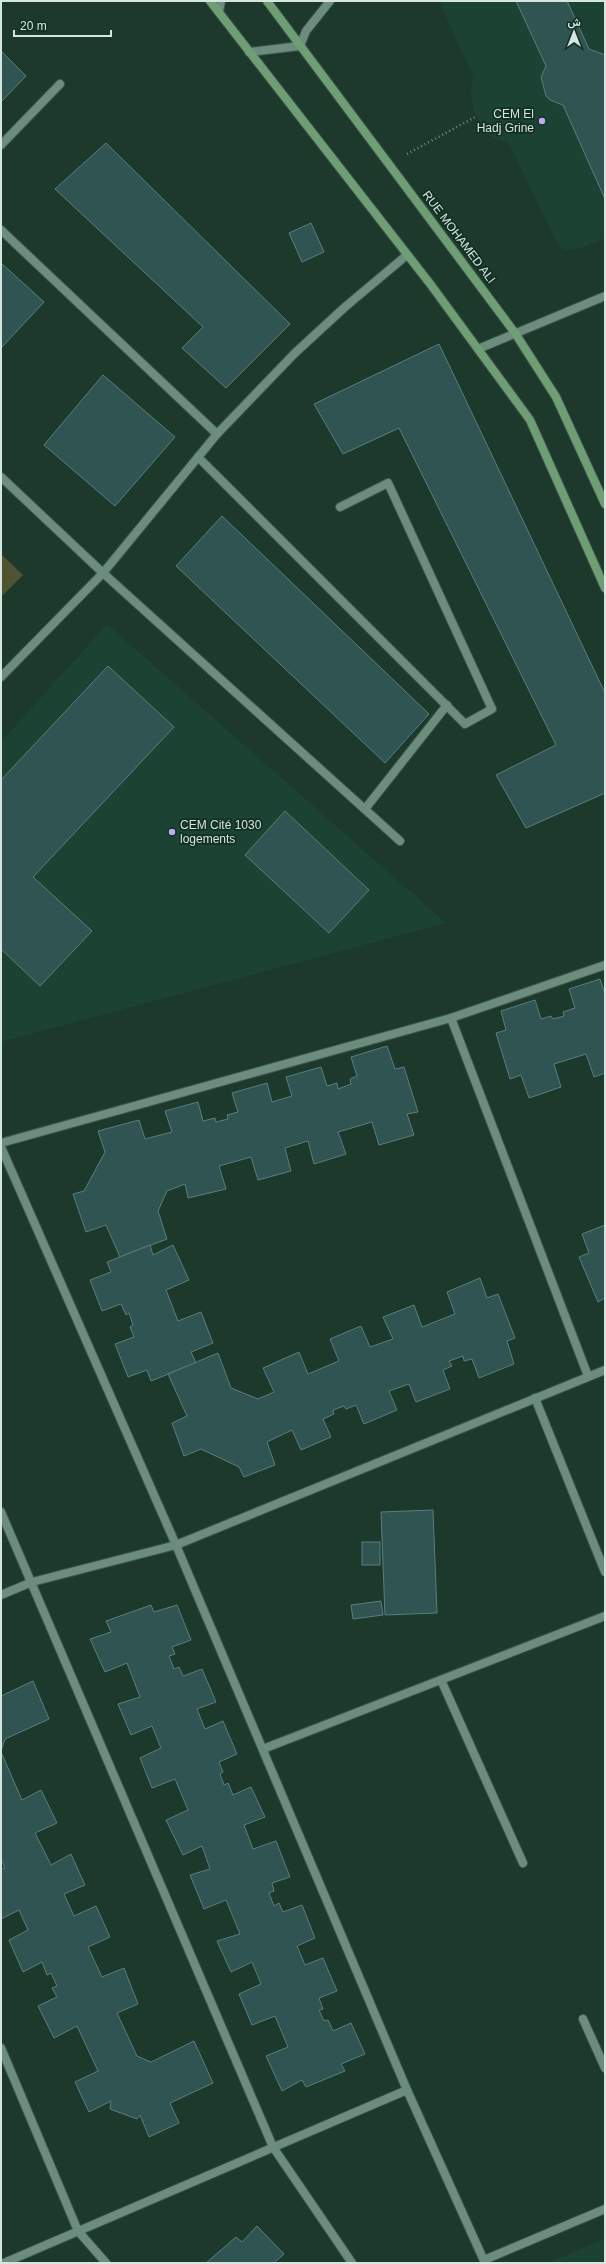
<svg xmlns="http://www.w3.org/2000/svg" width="606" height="2264" viewBox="0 0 606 2264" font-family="Arial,Vazirmatn,sans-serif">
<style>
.built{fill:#1b4232}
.green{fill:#505332}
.building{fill:#2f5451;stroke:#5a7f7c}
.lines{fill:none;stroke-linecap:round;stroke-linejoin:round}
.lane-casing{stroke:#3d574d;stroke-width:10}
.street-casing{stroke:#3d574d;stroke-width:10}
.secondary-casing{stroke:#3d574d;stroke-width:10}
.path{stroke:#738b80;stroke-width:2.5;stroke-dasharray:1 3;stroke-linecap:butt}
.lane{stroke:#6c8c7d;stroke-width:8}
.street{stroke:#6c8c7d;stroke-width:8}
.secondary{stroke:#709e74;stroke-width:8}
.poi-dot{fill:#b9abf7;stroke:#112f23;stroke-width:1.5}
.labels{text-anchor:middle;stroke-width:3.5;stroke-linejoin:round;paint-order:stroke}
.poi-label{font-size:12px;fill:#d5e6de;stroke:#112f23;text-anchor:end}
.street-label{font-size:12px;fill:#d5e6de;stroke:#112f23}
</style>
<rect width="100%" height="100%" fill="#1c392c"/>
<g class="built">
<path d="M439,1H605V238L579,249L568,250L561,248L555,239L509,143L494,138L482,126L473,110L471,95L473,76Z"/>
<path d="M107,624L446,923L1,1042V742Z"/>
<path d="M605,2239V2263H547Z"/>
</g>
<path class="green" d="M1,554L23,575L1,597Z"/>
<g class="building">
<path d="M516,1H567L589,49L605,55V199L563,105L550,100L546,96L541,77L546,66Z"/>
<path d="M1,51L26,76L1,102Z"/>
<path d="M106,143L290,324L226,388L182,348L203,327L55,189Z"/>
<path d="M311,223L324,252L302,262L289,233Z"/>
<path d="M1,263L44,302L1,348Z"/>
<path d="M439,344L605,693V793L526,828L496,775L556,745L399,428L343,454L314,404Z"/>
<path d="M103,375L175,437L115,506L44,445Z"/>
<path d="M222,516L429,714L385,763L176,566Z"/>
<path d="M108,666L174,727L33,877L92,931L40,986L1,949V780Z"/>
<path d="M285,811L369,890L329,933L245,855Z"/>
<path d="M600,979L605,994V1073L594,1077L586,1054L554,1064L561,1087L529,1098L521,1075L510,1079L496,1033L506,1030L501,1011L535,1000L541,1019L551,1016L553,1019L564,1016L563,1012L575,1008L569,989Z"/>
<path d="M387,1046L395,1069L404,1067L418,1112L407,1114L414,1135L379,1145L372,1122L338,1132L346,1154L314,1164L308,1141L285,1148L291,1171L258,1180L251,1157L219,1166L226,1189L188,1198L185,1184L167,1191L158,1211L167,1239L120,1257L106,1225L86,1232L73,1194L84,1191L105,1152L98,1131L139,1120L145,1139L172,1132L165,1111L198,1102L203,1121L215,1118L216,1122L228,1119L227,1115L238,1112L232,1093L267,1083L272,1102L292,1096L286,1077L321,1067L327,1086L337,1083L338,1089L351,1084L350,1079L357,1076L351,1057Z"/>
<path d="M605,1225V1298L598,1302L579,1257L589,1253L582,1234Z"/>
<path d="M150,1245L153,1255L173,1245L189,1280L166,1290L178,1321L201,1312L213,1343L191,1352L196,1363L151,1381L147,1370L128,1377L115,1344L134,1337L130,1327L133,1325L129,1313L126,1315L121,1304L102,1311L90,1280L111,1272L107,1262Z"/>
<path d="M480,1278L487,1298L498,1294L515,1338L507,1341L514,1364L479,1378L472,1359L464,1361L463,1356L449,1361L452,1366L443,1370L450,1389L416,1402L409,1384L389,1391L397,1410L364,1424L356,1405L346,1409L344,1406L333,1410L334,1414L323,1419L331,1437L301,1450L292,1430L267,1442L275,1465L244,1477L239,1467L201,1449L184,1456L172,1423L187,1416L168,1374L218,1353L231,1388L258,1399L274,1392L263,1368L299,1352L308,1374L339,1361L330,1339L361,1326L370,1347L393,1339L383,1317L414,1305L422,1327L455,1314L447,1292Z"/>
<path d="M433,1510L437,1613L385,1615L381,1512Z"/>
<rect x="362" y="1542" width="18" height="23"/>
<path d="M381,1601L383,1615L353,1619L351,1605Z"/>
<path d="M151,1605L154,1612L177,1605L191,1640L172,1647L175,1654L169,1656L174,1669L179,1667L183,1676L202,1669L216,1702L197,1709L205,1729L223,1721L237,1754L219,1762L223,1772L220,1774L224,1785L228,1783L233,1795L251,1787L265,1817L244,1825L253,1849L276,1841L290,1877L272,1883L274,1891L269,1893L274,1906L279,1903L283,1912L302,1905L315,1938L297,1946L305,1965L323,1958L337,1991L319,1998L323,2009L319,2010L324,2021L328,2020L333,2031L351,2023L365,2054L341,2064L345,2071L306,2087L302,2080L282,2091L266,2056L288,2047L275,2016L252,2025L239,1994L261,1984L252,1962L231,1972L217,1941L240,1934L226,1900L204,1909L190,1875L210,1869L202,1846L183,1855L166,1820L188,1810L175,1779L152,1788L140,1758L161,1748L152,1726L131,1735L118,1704L140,1697L127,1663L105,1672L90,1639L111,1632L106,1621Z"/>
<path d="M33,1681L49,1719L5,1739L1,1751V1696Z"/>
<path d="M1,1752L22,1800L41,1790L57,1823L35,1833L51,1865L71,1854L85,1885L64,1894L74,1916L96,1906L110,1937L88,1947L102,1977L124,1968L138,2004L117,2013L137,2056L151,2062L194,2041L213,2083L170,2103L179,2123L149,2137L140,2115L137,2119L110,2109L111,2101L89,2112L75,2082L98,2071L77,2026L54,2038L38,2006L57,1997L52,1988L57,1986L51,1973L47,1975L42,1962L23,1972L9,1940L28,1930L19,1910L1,1919V1869L5,1868L1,1859Z"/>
<path d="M257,2226L284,2254L274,2263H206L236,2237L242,2242Z"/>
</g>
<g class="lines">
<defs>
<g id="lane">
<path d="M198,457L465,724L492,709L388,483L340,507"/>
<path d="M103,573L400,841"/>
<path d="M365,809L447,705"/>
<path d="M451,1018L588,1376"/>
<path d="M1,1143L451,1018L605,965"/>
<path d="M1,1147L176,1545"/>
<path d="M1,1512L273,2147L352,2263"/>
<path d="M441,1680L523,1863"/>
<path d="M583,2019L605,2068"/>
<path d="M1,2048L78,2231L106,2263"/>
<path d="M4,2263L407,2090"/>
</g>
<g id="street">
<path d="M219,12L221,1"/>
<path d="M249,52L300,46L306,31L330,1"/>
<path d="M1,145L60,84"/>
<path d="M1,230L217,434"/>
<path d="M478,349L605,296"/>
<path d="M1,477L103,573"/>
<path d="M1,677L103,573L217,434L295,353L345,307L407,255"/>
<path d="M535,1398L605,1572"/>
<path d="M176,1545L407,2090L485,2263"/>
<path d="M1,1595L32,1582L176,1545L605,1370"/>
<path d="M263,1749L605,1616"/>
<path d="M484,2260L605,2209"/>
</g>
<g id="secondary">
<path d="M210,1L431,285L530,420L605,588"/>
<path d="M267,1L515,333L556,397L605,504"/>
</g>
</defs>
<use href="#lane" class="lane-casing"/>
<use href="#street" class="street-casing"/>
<use href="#secondary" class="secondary-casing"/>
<path class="path" d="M407,154L477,116"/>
<use href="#lane" class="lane"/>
<use href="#street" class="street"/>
<use href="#secondary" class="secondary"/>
</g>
<g class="poi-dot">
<circle cx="542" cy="121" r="4"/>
<circle cx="172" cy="832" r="4"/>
</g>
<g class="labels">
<g class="poi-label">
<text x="534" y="118">CEM El<tspan x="534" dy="14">Hadj Grine</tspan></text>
<text x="180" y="829" text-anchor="start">CEM Cité 1030<tspan x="180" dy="14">logements</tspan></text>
</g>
<g class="street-label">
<text transform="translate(459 237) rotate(53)" y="4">RUE MOHAMED ALI</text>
</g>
</g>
<rect width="606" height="2264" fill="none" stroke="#d5e6de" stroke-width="4"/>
<g transform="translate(574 32)" stroke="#112f23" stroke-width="3" paint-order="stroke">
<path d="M0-3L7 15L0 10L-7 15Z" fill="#d5e6de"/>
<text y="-6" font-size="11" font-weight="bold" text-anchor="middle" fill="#d5e6de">ش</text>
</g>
<path d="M14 30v6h97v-6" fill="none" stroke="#d5e6de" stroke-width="2"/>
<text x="20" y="30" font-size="12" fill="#d5e6de" stroke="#112f23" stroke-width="3" paint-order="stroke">20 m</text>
</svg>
